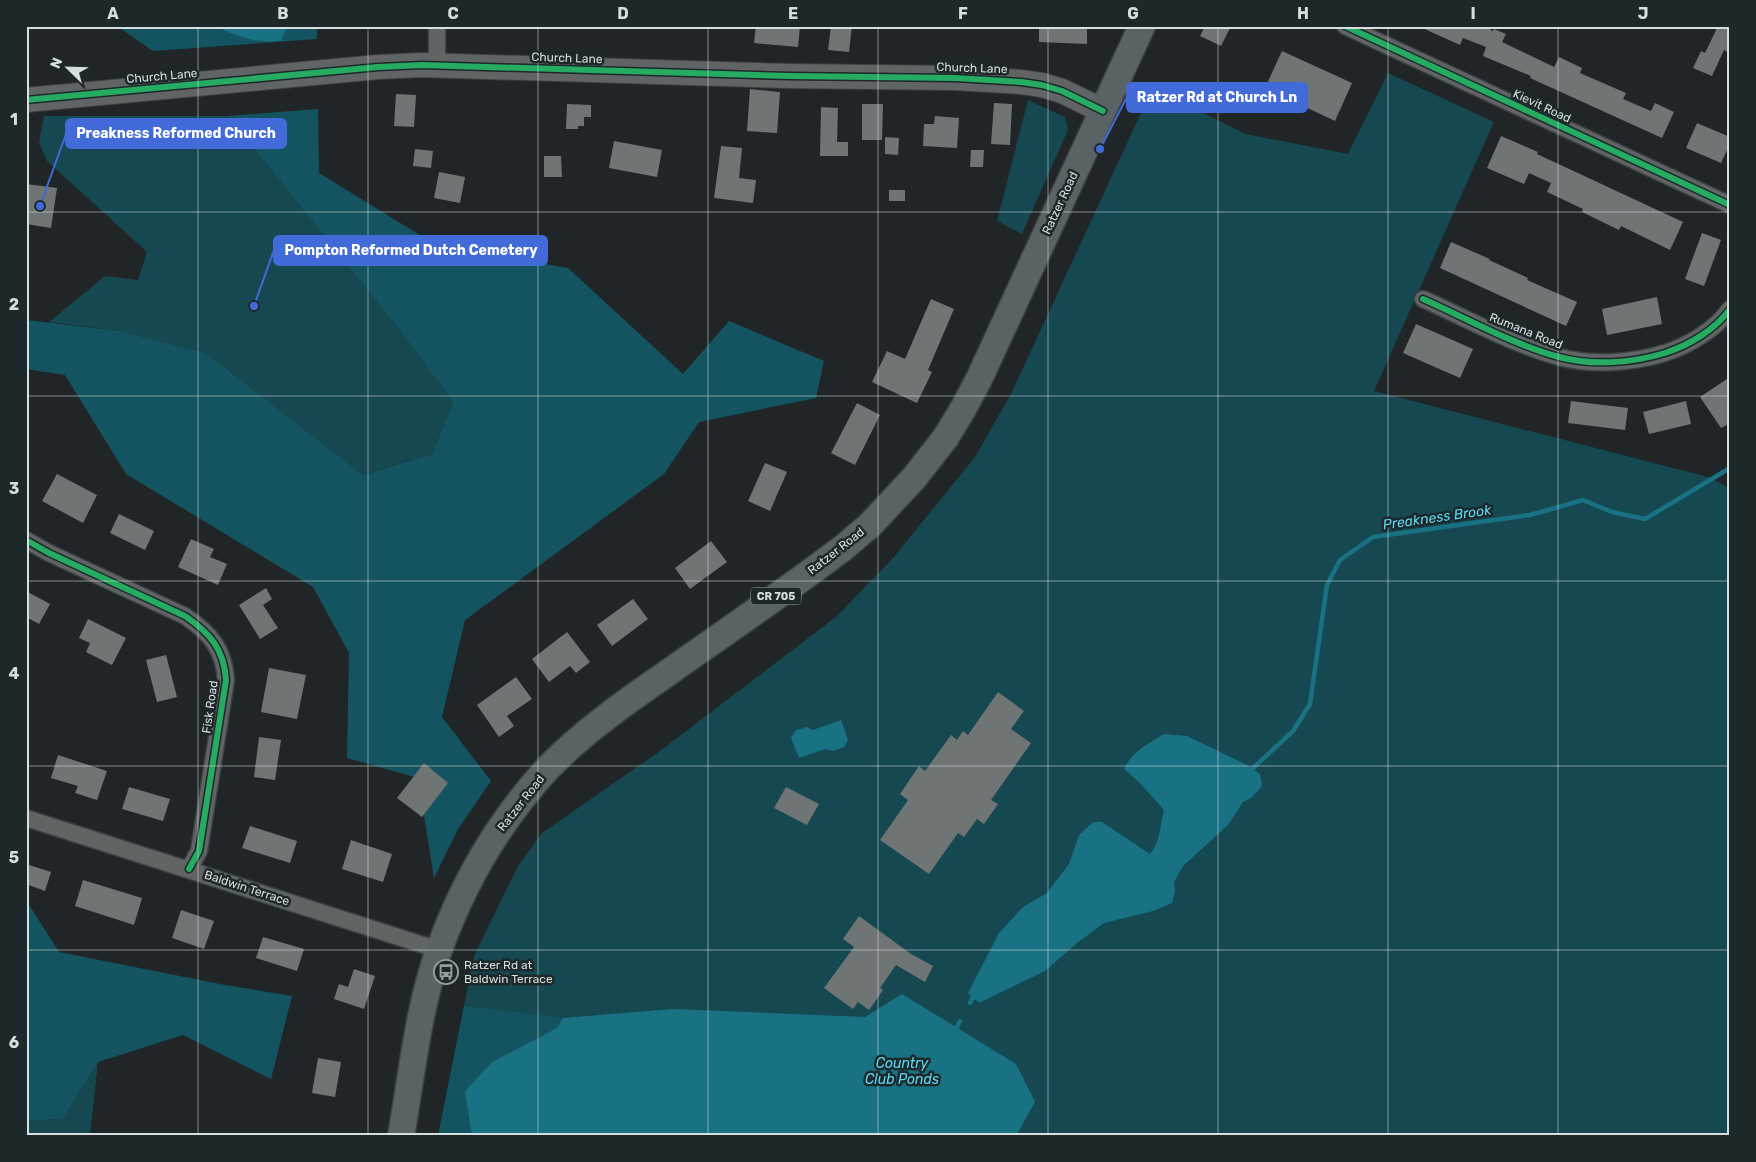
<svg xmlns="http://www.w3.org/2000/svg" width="1756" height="1162" viewBox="0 0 1756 1162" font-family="Rubik,sans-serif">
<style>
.green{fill:#154851}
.forest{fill:#145460}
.water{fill:#197283}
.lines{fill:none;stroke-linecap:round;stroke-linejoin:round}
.stream{stroke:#197283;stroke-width:4.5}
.building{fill:#6f7475}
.street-casing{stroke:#3b4041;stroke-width:19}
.secondary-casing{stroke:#3b4041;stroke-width:26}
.primary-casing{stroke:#3b4041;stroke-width:29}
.street{stroke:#606465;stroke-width:16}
.secondary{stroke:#606465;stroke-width:24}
.primary{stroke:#596366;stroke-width:26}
.cycleway-casing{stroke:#1d282a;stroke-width:9}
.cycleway{stroke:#26ab63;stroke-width:6}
.grid{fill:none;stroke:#d7dedf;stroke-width:1;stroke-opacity:0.55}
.labels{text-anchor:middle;stroke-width:5;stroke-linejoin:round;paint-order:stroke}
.shield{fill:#1d282a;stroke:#9fa7a9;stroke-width:1}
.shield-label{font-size:11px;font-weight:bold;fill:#d7dedf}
.street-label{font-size:12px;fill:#d7dedf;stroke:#1d282a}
.poi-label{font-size:12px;fill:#d7dedf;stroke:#1d282a;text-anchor:start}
.water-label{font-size:14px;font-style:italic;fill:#5adbf5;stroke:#1d282a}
.leader{fill:none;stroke:#426bd9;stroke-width:2}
.callout-dot{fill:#426bd9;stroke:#1d282a;stroke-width:2}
.callout{fill:#426bd9;stroke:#426bd9;stroke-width:2}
.callout-label{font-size:14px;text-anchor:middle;font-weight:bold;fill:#fff}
.neatline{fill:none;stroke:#d7dedf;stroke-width:2}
.grid-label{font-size:16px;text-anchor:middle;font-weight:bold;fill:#d7dedf}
</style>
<rect width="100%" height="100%" fill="#202627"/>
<g class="green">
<path d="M1388,73L1494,122L1374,391L1708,477L1730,488V1136H438L474,956L518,866L542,833L660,751L837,616L893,558L975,457L1011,394L1153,87L1245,134L1348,154Z"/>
<path d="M1028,100L1065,117L1068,130L1022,234L997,221Z"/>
<path d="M44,116H228L401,332L453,402L432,454L363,475L206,353L120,331L49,322L105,276L138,280L147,252L47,161L39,142Z"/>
<path d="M98,1062L90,1136H26V1121L63,1119Z"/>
</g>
<g class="forest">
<path d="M117,26H317V39L153,51Z"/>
<path d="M318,109L319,173L436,245L568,268L683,374L729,321L824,361L816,398L699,422L664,474L465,620L442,717L491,781L458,829L434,878L418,778L347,758L349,653L313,587L126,474L65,375L26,369V320L120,331L206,353L363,475L432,454L453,402L401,332L228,116Z"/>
<path d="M26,900L59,952L225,985L292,996L271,1079L183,1035L98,1062L63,1119L26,1121Z"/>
<path d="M464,1006L563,1018L557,1028L492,1062L465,1091L472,1136H438Z"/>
</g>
<g class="water">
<path d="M215,26H287L281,41C255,43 238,37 215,26Z"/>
<path d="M841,720L848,740L844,747L833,751L825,749L799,758L791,738L796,730L807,727L813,730Z"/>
<path d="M1164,734L1187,736L1245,764L1260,774L1262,786L1251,798L1243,802L1228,825L1183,866L1174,882L1175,892L1172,903L1153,911L1104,923L1077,943L1045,971L979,1003L968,993L999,933L1023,907L1047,893L1069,864L1079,835L1093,822H1102L1150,854C1160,843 1160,825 1164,810L1139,782L1124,769C1132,751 1148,744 1164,734Z"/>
<path d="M902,994L1016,1064L1035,1102L1016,1136H472L465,1091L492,1062L557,1028L563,1018L673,1009L865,1017Z"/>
</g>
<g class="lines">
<g class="stream">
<path d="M1252,769L1293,731L1310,704L1327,585L1340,560L1373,537L1530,515L1583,500L1612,512L1645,519L1730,468"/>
<path d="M970,1003L973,997"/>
<path d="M957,1027L960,1021"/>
</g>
</g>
<g class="building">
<path d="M756,26H800L798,47L754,43Z"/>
<path d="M831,26H852L849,52L828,50Z"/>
<path d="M1039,26H1087V44L1039,42Z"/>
<path d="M1205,26H1231L1221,46L1200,36Z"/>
<path d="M1418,26H1483L1493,31L1494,29L1506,34L1502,42L1554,67L1559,57L1582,68L1580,73L1626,93L1623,99L1651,111L1655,103L1674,112L1662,138L1530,78L1531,76L1483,56L1486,47L1463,38L1460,45Z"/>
<path d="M1718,26H1730V53L1724,50L1712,76L1693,68L1701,51L1705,53Z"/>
<path d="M1282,51L1352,83L1335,121L1265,88Z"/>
<path d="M750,89L780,92L777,133L747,131Z"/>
<path d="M396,94L416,95L414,127L394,126Z"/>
<path d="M994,103L1012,104L1010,145L991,144Z"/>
<path d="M567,104L591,105V117H584V126H578V129H566Z"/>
<path d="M862,104H883L882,140H862Z"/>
<path d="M821,107L838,108L837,142H848V156H820Z"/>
<path d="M935,116L959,118L957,148L923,146L924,124H934Z"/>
<path d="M1697,123L1730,137V144L1721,163L1686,148Z"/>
<path d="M1501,136L1538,152L1537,154L1683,222L1670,250L1621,226L1619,230L1582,212L1583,209L1547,192L1551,183L1529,173L1524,184L1487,168Z"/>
<path d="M885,137L899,138L898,155L885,154Z"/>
<path d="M614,141L662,150L657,177L609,168Z"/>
<path d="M721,146L742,148L739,178L756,180L753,203L714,198Z"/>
<path d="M415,149L433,151L431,168L413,166Z"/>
<path d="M971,150H984L983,167H970Z"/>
<path d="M544,156H561L562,177H544Z"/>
<path d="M439,172L465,177L460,203L434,198Z"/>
<path d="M26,184L57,188L51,228L26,224Z"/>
<rect x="889" y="190" width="16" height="11"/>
<path d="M1702,233L1721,240L1704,286L1685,279Z"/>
<path d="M1451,242L1490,259L1489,260L1528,278L1527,280L1577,302L1566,326L1440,268Z"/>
<path d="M1657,297L1662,324L1607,335L1602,309Z"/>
<path d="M931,299L954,309L928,370L932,372L917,403L872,382L887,351L905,359Z"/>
<path d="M1416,324L1473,349L1460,378L1403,353Z"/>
<path d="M1730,377V423L1721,428L1700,397Z"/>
<path d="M1571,401L1628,408L1625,430L1568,423Z"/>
<path d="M1686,401L1691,424L1649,434L1643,412Z"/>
<path d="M857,403L880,415L855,465L831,453Z"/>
<path d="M765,463L787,472L770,511L748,501Z"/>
<path d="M57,474L97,495L83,523L42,501Z"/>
<path d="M119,514L154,531L145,550L110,533Z"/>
<path d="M191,539L214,549L210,557L227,564L218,585L178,567Z"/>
<path d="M711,541L727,562L690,589L675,568Z"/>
<path d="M266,588L272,599L263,605L278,628L260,639L239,605Z"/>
<path d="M26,591L50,604L39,624L26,617Z"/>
<path d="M633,599L648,619L612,646L597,625Z"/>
<path d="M88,619L126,638L112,665L86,652L90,643L79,638Z"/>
<path d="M567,632L590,662L576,673L570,666L549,682L532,659Z"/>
<path d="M166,655L177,697L157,702L146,660Z"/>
<path d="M269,668L306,675L297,719L261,712Z"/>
<path d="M516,677L532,699L507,716L514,726L499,737L477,705Z"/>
<path d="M998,692L1024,711L1011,729L1031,743L991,800L998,804L984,824L977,819L964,837L958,833L929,874L880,840L908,800L900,794L919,766L925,771L951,735L957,740L963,731L968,735Z"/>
<path d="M259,737L281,740L275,780L254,777Z"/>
<path d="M58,755L107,771L97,800L75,793L78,786L51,778Z"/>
<path d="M424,763L448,783L422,817L397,798Z"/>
<path d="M129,787L170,799L163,821L122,809Z"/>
<path d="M786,787L819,804L807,825L774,808Z"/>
<path d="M250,826L297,841L290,863L242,848Z"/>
<path d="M351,840L392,854L383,882L342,869Z"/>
<path d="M26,864L51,872L45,891L26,884Z"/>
<path d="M83,880L142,898L134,925L75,906Z"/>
<path d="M181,910L214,921L204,949L172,938Z"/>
<path d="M859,916L911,954L933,966L925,982L896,965L880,988L883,990L869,1010L858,1002L853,1009L824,988L854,947L843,939Z"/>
<path d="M263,937L304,949L297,971L256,958Z"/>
<path d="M354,969L375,976L364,1009L334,999L339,984L348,987Z"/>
<path d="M318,1058L341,1062L335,1097L312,1093Z"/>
</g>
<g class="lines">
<defs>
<g id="street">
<path d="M1345,26L1730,205"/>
<path d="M437,66V26"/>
<path d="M1423,299C1468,319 1512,344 1559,357C1593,366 1632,363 1665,353C1689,345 1715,330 1730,309"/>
<path d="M26,540L49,553L185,616C210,633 224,649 226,680L199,851L189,869"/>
<path d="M26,818L439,950"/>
</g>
<path id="secondary" d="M26,100L378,67L422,65L789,76L955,78L1021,82L1042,85L1062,91L1103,111"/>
<path id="primary" d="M401,1136C412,1074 418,1009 439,950C463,883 500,820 548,768C584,731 627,701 669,672C727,631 786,591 843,548L870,525L914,478L946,437L963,409L979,379L1142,26"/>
</defs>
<use href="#street" class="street-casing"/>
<use href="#secondary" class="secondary-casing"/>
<use href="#primary" class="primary-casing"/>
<use href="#street" class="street"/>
<use href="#secondary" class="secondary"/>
<use href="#primary" class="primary"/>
<defs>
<g id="cycleway">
<path d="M1345,26L1730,205"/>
<path d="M26,100L378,67L422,65L789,76L955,78L1021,82L1042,85L1062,91L1103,111"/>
<path d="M1423,299C1468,319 1512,344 1559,357C1593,366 1632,363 1665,353C1689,345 1715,330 1730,309"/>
<path d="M26,540L49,553L185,616C210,633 224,649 226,680L199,851L189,869"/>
</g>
</defs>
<use href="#cycleway" class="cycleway-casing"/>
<use href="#cycleway" class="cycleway"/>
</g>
<path class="grid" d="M198,26V1136M368,26V1136M538,26V1136M708,26V1136M878,26V1136M1048,26V1136M1218,26V1136M1388,26V1136M1558,26V1136M26,212H1730M26,396H1730M26,581H1730M26,766H1730M26,950H1730"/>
<defs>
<symbol id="bus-ring" viewBox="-11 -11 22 22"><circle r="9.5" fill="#1d282a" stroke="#979e9f" stroke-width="1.5"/><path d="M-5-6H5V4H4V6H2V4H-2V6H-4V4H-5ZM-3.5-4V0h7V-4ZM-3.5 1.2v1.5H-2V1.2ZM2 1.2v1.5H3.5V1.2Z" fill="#979e9f"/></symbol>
</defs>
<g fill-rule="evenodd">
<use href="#bus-ring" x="432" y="958" width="28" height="28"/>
</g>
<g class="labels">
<rect class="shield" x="751" y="587.5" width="50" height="17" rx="4"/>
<g class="shield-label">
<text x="776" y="600">CR 705</text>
</g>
<g class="street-label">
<text transform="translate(567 58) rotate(2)" y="4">Church Lane</text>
<text transform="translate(972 68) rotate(2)" y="4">Church Lane</text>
<text transform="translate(162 76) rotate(-5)" y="4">Church Lane</text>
<text transform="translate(1542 106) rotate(25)" y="4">Kievit Road</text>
<text transform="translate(1060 203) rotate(-65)" y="4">Ratzer Road</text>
<text transform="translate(1526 331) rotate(22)" y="4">Rumana Road</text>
<text transform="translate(836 551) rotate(-38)" y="4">Ratzer Road</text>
<text transform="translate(210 707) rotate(-82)" y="4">Fisk Road</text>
<text transform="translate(521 803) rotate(-52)" y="4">Ratzer Road</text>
<text transform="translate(247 888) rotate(18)" y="4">Baldwin Terrace</text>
</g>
<g class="poi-label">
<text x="464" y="969">Ratzer Rd at<tspan x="464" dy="14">Baldwin Terrace</tspan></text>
</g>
<g class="water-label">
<text transform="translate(1437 517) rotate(-8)" y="5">Preakness Brook</text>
<text x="902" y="1068">Country<tspan x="902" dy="16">Club Ponds</tspan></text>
</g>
</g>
<path class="leader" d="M1100 149L1127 97M40 206L66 134M254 306L274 250"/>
<g class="callout-dot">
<circle cx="1100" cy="149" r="5"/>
<circle cx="40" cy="206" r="5"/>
<circle cx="254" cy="306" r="5"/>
</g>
<g class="callout">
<rect x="1127" y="83" width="180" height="29" rx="5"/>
<rect x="66" y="119" width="220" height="29" rx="5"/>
<rect x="274" y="236" width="273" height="29" rx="5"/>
</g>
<g class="callout-label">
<text x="1217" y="102">Ratzer Rd at Church Ln</text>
<text x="176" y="138">Preakness Reformed Church</text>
<text x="411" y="255">Pompton Reformed Dutch Cemetery</text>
</g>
<rect width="1756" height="1162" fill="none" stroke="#1d282a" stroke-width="55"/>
<g transform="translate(68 68) rotate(293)" stroke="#1d282a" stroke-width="4" paint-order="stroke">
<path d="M0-4L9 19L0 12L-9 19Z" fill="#d7dedf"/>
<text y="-8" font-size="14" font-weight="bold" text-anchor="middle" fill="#d7dedf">N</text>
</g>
<rect x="28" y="28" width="1700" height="1106" class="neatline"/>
<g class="grid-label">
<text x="113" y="19">A</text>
<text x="283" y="19">B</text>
<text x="453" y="19">C</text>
<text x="623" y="19">D</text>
<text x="793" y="19">E</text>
<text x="963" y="19">F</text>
<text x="1133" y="19">G</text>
<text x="1303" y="19">H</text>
<text x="1473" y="19">I</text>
<text x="1643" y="19">J</text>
<text x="14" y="125">1</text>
<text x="14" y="310">2</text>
<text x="14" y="494">3</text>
<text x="14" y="679">4</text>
<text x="14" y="863">5</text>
<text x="14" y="1048">6</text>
</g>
</svg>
